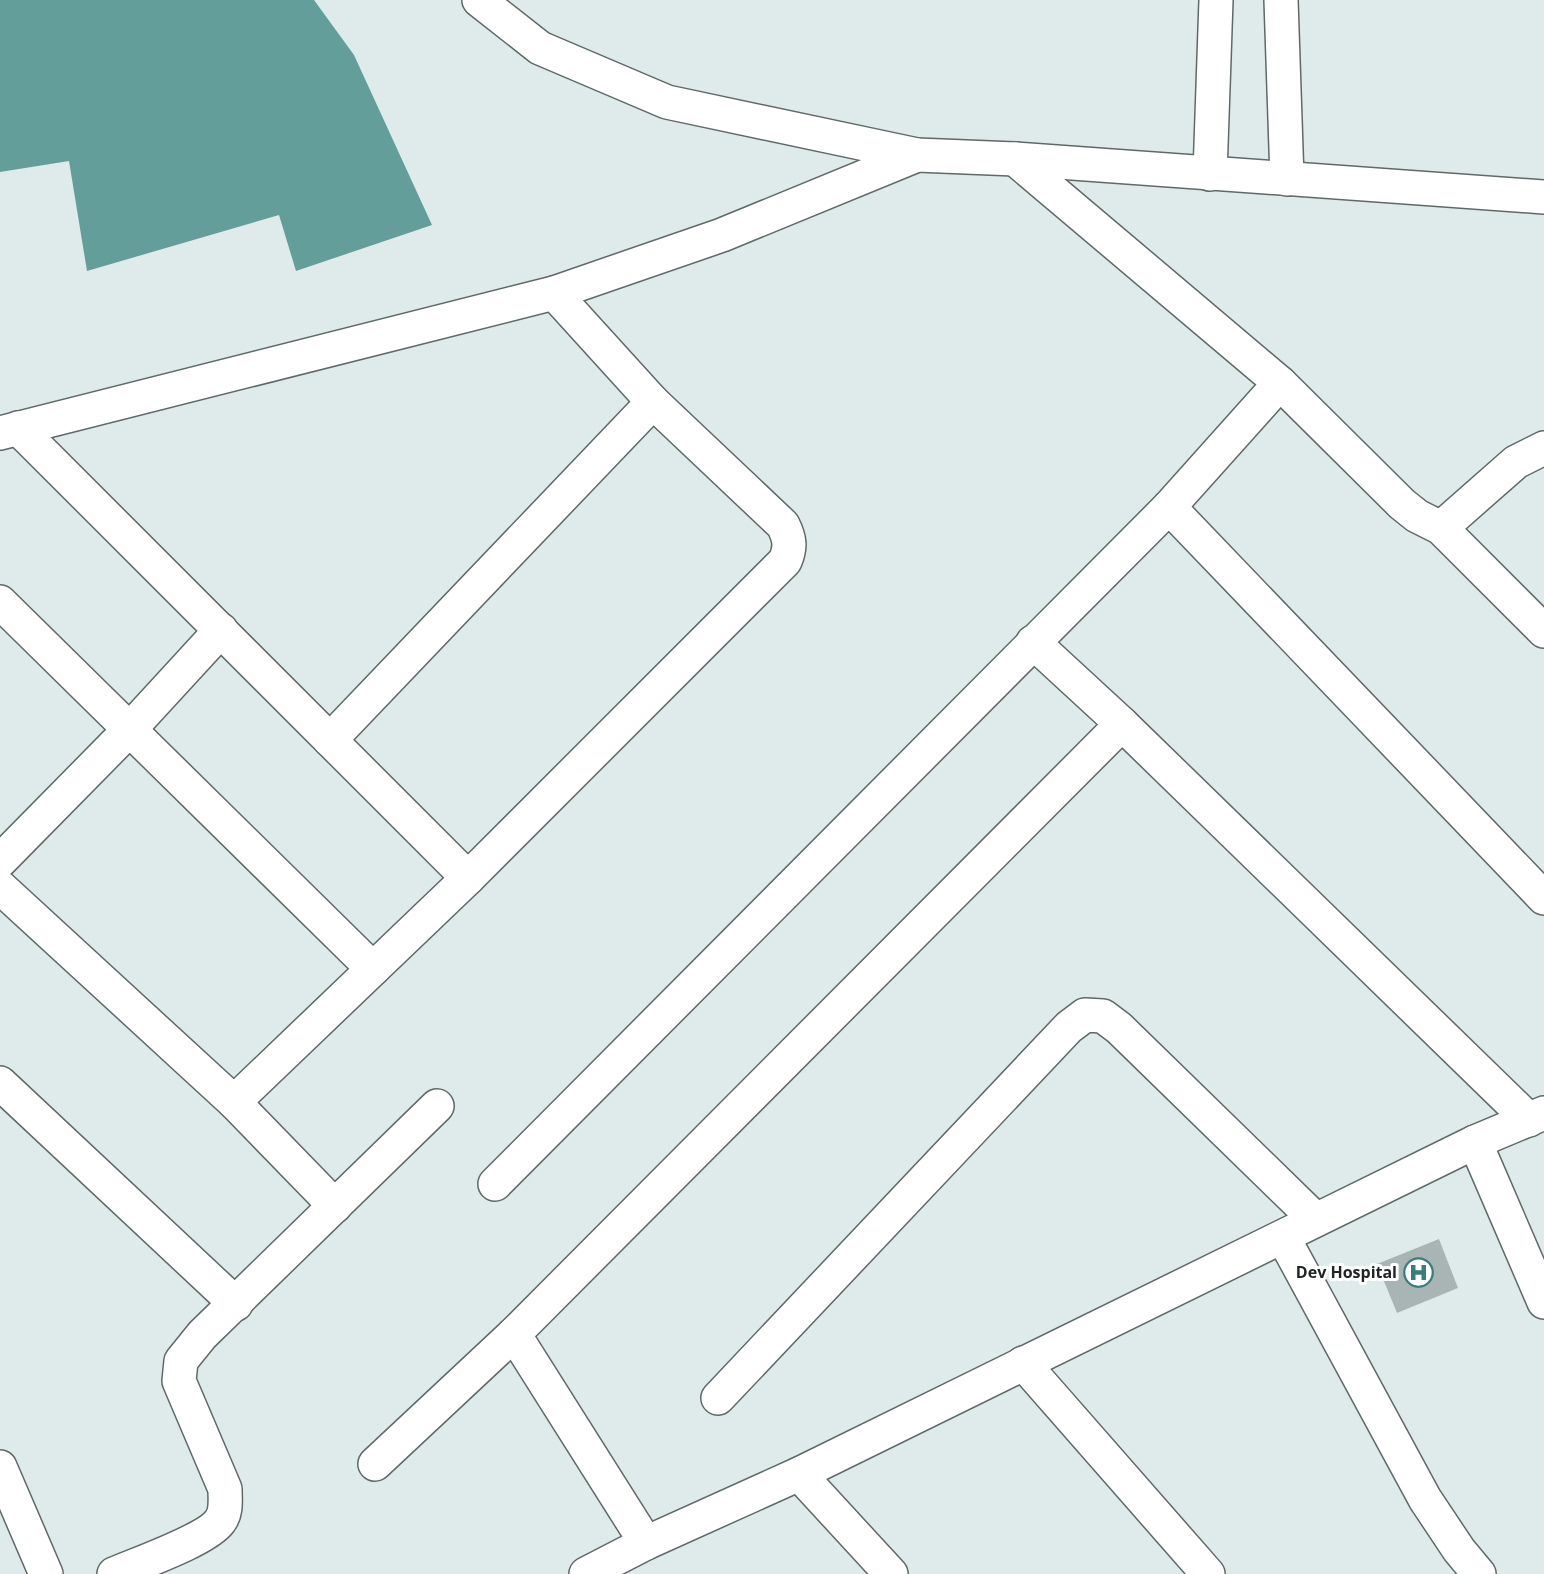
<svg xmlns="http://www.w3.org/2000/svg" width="1544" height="1574" viewBox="0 0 1544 1574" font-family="'Open Sans',sans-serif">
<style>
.water{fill:#639e9b}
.building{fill:#a9b5b4}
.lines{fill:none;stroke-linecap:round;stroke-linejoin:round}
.street-casing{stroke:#5e6968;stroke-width:36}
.secondary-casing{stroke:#5e6968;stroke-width:36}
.street{stroke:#fff;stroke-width:33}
.secondary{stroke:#fff;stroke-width:33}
.labels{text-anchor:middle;stroke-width:6;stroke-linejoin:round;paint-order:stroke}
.poi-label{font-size:16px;font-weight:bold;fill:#202424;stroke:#fff;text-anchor:end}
</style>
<rect width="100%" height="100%" fill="#deebea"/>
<path class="water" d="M0,0H314L354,55L432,225L296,271L279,215L87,271L69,161L0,172Z"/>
<path class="building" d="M1439,1239L1458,1288L1397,1313L1377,1264Z"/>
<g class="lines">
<defs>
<g id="street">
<path d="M1281,0L1287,179"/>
<path d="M1015,159L1280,383L1402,504L1417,516L1441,528L1544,631"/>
<path d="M1210,174L1216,0"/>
<path d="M18,428L468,878"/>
<path d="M0,433L554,293L722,235L917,155"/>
<path d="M1169,507L1544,898"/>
<path d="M1441,528L1516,462L1544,448"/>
<path d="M0,602L373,969"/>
<path d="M1033,642L1122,724L1529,1120"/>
<path d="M330,740L653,402"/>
<path d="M0,861L130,729L221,630"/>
<path d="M0,887L234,1102L335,1206"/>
<path d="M0,1083L236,1304"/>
<path d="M234,1102L468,878L785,561C791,547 790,539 783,525L653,402L554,293"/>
<path d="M1475,1142L1544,1302"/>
<path d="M495,1184L1169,507L1280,383"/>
<path d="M1283,1237L1425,1499L1459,1550L1479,1574"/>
<path d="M514,1334L646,1543"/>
<path d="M1023,1363L1208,1574"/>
<path d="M718,1398L1069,1027L1085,1015L1103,1016L1119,1028L1315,1219"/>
<path d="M375,1464L514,1334L1122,724"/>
<path d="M0,1467L46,1574"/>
<path d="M799,1474L891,1574"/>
<path d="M114,1574C137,1564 207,1540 220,1521C227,1512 225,1500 225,1489L179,1381L181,1361L202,1335L437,1106"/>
</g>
<g id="secondary">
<path d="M479,0L540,48L667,102L917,155L1015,159L1544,197"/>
<path d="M586,1574L646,1543L799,1474L1475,1142L1544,1113"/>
</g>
</defs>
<use href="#street" class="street-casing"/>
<use href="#secondary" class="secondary-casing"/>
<use href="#street" class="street"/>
<use href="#secondary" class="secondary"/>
</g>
<defs>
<symbol id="hospital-ring" viewBox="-11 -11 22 22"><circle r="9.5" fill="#fff" stroke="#377f7c" stroke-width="1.5"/><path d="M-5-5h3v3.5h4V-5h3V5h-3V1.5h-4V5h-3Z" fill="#377f7c"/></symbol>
</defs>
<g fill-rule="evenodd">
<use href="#hospital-ring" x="1402" y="1256" width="33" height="33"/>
</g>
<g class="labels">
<g class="poi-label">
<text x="1397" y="1278">Dev Hospital</text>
</g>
</g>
</svg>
